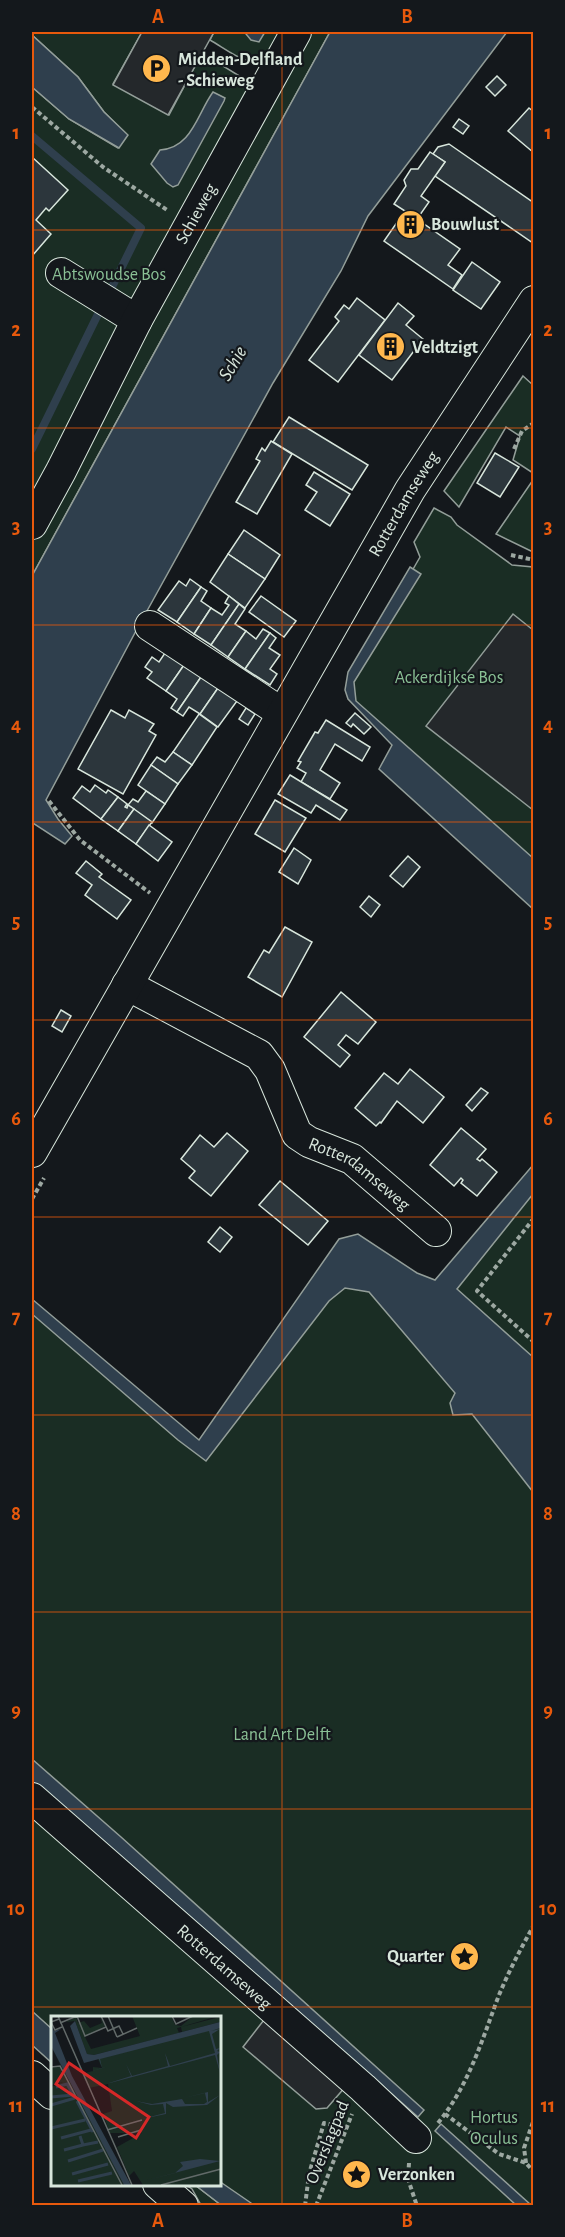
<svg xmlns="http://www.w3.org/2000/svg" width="565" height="2237" viewBox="0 0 565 2237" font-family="'Alegreya Sans',sans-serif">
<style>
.green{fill:#1a2d24;stroke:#939e99;stroke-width:1.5}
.parking{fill:#24282b;stroke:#939e99;stroke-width:1.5}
.water{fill:#2f3f4d;stroke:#939e99;stroke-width:1.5}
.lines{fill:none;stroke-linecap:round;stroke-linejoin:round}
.stream{stroke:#2f3f4d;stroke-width:8}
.building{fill:#2c363c;stroke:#d8e6dc;stroke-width:1.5}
.minor-casing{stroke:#d8e6dc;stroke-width:32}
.path{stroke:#9da8a2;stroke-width:4;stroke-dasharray:4.5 3;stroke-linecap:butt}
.minor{stroke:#14181c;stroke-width:30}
.grid{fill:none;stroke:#e8590c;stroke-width:1.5;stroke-opacity:0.55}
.labels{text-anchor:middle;stroke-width:4.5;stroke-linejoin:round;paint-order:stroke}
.poi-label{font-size:18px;font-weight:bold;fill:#d8e6dc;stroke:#14181c;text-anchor:start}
.street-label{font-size:18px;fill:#d8e6dc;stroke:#14181c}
.park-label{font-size:18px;fill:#8ac095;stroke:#14181c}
.water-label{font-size:20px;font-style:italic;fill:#d8e6dc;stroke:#14181c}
.inset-river{fill:none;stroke:#2f3f4d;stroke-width:3}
.inset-road{fill:none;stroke:#626a69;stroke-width:1.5}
.view{fill:#d62828;fill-opacity:0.15;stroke:#d62828;stroke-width:3}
.inset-edge{fill:none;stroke:#d8e6dc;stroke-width:3}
.neatline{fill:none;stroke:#e8590c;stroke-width:2}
.grid-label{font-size:20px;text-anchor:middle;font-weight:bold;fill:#e8590c}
</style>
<rect width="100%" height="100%" fill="#14181c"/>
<g class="green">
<path d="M32,32H142L113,84L169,115L202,53L246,80L252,99L308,32H330L32,576V87L69,119L118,148L127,135L104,112L78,77L32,35Z"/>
<path d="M214,32H287C282,39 277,49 270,56C253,73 227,49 210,40Z"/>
<path d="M523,376L533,385V473L513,460L520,436L506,427L459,507L444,491Z"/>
<path d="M533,480V552L496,534Z"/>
<path d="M434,508L451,517L457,525L512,565L533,567V874L352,700L350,679L420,557L414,542Z"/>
<path d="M533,1173V2205H233L219,2184V2018H52V2048L32,2030V1307L202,1449L349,1265L423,1301Z"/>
<path d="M186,2185H195L221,2205H201L192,2189Z"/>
</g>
<g class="parking">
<path d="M142,32H214L168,115L113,85Z"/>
<path d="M513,614L533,630V810L426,726Z"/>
<path d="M267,2016L346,2086L327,2108L316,2109L243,2047Z"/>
</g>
<g class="water">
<path d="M247,32H265L259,42L251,40L246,34Z"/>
<path d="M330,32H507L368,216L341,271L273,383L137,629L46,800L58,819L72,836L65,844L33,823L32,825V576Z"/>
<path d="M32,35L78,77L104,112L128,135L119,148L69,119L32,87Z"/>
<path d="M213,92L225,98L224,101L178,185L173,187L167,183L151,164L160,150C192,148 197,114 213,92Z"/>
<path d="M410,567L421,574L354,682L356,701L533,858V909L379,769L392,745L348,699L345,690L348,672Z"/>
<path d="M533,1165V1194L457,1289L533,1357V1492L472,1414L453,1415L450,1403L455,1393L369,1292L345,1288L329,1301L206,1461L178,1440L32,1314V1299L199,1440L339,1239L358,1234L417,1273L435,1280Z"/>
<path d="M32,1759L121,1837L424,2110L418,2117L185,1912L32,1781Z"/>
<path d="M32,2011L52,2029V2063L32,2045Z"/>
<path d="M441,2124L531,2205H516L435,2131Z"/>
<path d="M219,2181L251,2203L253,2205H221L195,2185L219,2184Z"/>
</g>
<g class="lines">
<g class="stream">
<path d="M32,136L141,228L108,295"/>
<path d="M32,449L102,306"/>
</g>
</g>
<g class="building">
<path d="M497,76L506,85L495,96L486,87Z"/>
<path d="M529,108L534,112V153L508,131Z"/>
<path d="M459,119L469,126L463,134L453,127Z"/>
<path d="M449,144L534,203L533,243L435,176L445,162L433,154L438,147Z"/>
<path d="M430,152L445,162L421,196L429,202L417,219L460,249L448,265L462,275L453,289L384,241L405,211L394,204L406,186L404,180L411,169H418Z"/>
<path d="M32,157L68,190L49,211L46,208L36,220L51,234L32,256Z"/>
<path d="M472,262L500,282L481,309L453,290Z"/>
<path d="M357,298L385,320L338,382L309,360L339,321L335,317L344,305L349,309Z"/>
<path d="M398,303L414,316L406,325L423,339L392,380L359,355Z"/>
<path d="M289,417L368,465L352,490L273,442Z"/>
<path d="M271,441L292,454L257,514L236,502L260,461L256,459L262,448L265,451Z"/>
<path d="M495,453L519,467L500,497L477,483Z"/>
<path d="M314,472L350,494L330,526L305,510L317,492L306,485Z"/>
<path d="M244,530L280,555L265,579L228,554Z"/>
<path d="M228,554L265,579L245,608L210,582Z"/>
<path d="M190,579L201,587L177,622L158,610L179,581L186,586Z"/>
<path d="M201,587L207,591L201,601L211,608L194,634L177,622Z"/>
<path d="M229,596L239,604L211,645L194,634L211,608L222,615L229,605L225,603Z"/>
<path d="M261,596L296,621L284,637L249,612Z"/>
<path d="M239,604L245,609L235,624L246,631L228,657L211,645Z"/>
<path d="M263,629L270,633L245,669L228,657L246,631L256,639Z"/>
<path d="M270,633L276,638L269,648L280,655L270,669L277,674L270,685L245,669Z"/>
<path d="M165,653L184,665L166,691L147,678L152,672L145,667L152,657L159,662Z"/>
<path d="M184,665L201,677L177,712L171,708L177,699L166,691Z"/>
<path d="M201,677L218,688L200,714L189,707L183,716L177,712Z"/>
<path d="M218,688L237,701L218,727L200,714Z"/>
<path d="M246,708L255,714L248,725L239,719Z"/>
<path d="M111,710L125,718L129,710L154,724L149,731L156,735L123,794L78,769Z"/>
<path d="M355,713L371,727L364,734L353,724L351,727L346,723Z"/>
<path d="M199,714L217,727L192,765L173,752Z"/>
<path d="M326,720L370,747L362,761L335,744L320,770L340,783L330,799L301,782L306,773L297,768L301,762L298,761L315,732L318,733Z"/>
<path d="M173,752L192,765L178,784L151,765L157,757L165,762Z"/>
<path d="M151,765L178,784L165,804L138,785Z"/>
<path d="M290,775L347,810L340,820L316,805L311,813L278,794Z"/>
<path d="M95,785L106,793L108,790L118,797L101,819L73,798L82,786L90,792Z"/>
<path d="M146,791L165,804L152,823L128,805L133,799L138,802Z"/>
<path d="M118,797L127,804L125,807L127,808L128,805L134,809L118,831L101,819Z"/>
<path d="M275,800L306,818L285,852L255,834Z"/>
<path d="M134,809L152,822L136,844L118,831Z"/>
<path d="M149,825L172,842L158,861L136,844Z"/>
<path d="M294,848L311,860L298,884L279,872Z"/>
<path d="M408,856L420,867L403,887L390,876Z"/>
<path d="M86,861L102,874L99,877L131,900L117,919L85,895L92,885L76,873Z"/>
<path d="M369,896L380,905L371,917L360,907Z"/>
<path d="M285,927L312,942L282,997L248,977L264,950L269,953Z"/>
<path d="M341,992L376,1022L358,1044L346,1035L338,1045L350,1055L340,1067L304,1037Z"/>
<path d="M61,1010L71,1016L62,1032L52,1026Z"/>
<path d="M410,1069L444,1097L423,1123L397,1101L381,1123L380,1122L376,1126L355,1108L384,1073L398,1084Z"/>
<path d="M481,1088L488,1093L472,1111L466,1105Z"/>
<path d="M461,1128L486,1149L477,1159L480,1161L482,1159L497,1172L477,1196L461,1183L463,1180L461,1178L454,1186L430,1165Z"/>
<path d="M227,1133L248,1151L211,1196L189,1178L195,1171L181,1159L200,1135L214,1147Z"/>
<path d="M280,1181L328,1221L308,1245L259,1205Z"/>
<path d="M220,1227L232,1237L220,1252L208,1242Z"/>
</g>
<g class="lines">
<defs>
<g id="minor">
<path d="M61,273L137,320"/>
<path id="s1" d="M32,524L61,471L137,320L296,32"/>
<path d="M150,626L282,713"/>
<path id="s2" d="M127,985L259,1055L270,1070L297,1134L309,1142L352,1159L436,1231"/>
<path id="s3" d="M32,1152L410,490L534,301"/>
<path id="s4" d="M32,1798L363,2088L416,2138"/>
<path d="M32,2076L52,2094"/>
<path d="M158,2184L183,2206"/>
</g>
</defs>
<use href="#minor" class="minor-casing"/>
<g class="path">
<path d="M32,107L103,167L167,210"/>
<path d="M514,449L522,431L534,423"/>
<path d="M511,555L534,560"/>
<path d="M49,801L80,840L150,893"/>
<path d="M32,1199L44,1178"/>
<path d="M534,1218L477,1291L534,1342"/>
<path d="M445,2114L499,2154L526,2163L534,2172"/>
<path d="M438,2123C469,2085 482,2040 499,1995C509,1971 521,1948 534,1925"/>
<path d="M409,2163L408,2179L417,2206"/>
<path d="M526,2163L524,2148L534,2119"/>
<path d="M305,2206L309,2174L324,2123L346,2128"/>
<path d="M316,2206L352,2114"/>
</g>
<use href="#minor" class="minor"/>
</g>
<path class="grid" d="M282,32V2206M32,230H534M32,428H534M32,625H534M32,822H534M32,1020H534M32,1217H534M32,1415H534M32,1612H534M32,1809H534M32,2007H534"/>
<defs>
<symbol id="parking-disc" viewBox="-11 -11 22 22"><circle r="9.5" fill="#ffb74d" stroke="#14181c"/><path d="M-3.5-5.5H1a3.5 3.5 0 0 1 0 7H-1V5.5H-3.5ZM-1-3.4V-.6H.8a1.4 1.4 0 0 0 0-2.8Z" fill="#111"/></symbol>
<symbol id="building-disc" viewBox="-11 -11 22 22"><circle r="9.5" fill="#ffb74d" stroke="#14181c"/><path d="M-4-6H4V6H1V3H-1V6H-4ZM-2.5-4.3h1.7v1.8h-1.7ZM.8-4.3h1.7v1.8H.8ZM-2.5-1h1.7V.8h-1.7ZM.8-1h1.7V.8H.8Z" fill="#111"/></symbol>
<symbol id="sight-disc" viewBox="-11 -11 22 22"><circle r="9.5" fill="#ffb74d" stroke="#14181c"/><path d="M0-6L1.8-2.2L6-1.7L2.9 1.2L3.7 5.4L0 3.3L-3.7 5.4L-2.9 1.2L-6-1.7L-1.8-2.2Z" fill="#111"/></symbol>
</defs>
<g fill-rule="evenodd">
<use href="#parking-disc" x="140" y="52" width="33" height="33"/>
<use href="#building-disc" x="394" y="208" width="33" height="33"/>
<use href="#building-disc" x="374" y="330" width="33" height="33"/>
<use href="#sight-disc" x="448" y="1940" width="33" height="33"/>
<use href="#sight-disc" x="340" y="2158" width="33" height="33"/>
</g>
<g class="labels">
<g class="poi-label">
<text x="178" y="65">Midden-Delfland<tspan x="178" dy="21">- Schieweg</tspan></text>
<text x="431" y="230">Bouwlust</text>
<text x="412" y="353">Veldtzigt</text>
<text x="444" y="1962" text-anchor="end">Quarter</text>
<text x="378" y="2180">Verzonken</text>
</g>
<g class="street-label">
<text dy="6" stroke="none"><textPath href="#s1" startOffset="351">Schieweg</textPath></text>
<text dy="6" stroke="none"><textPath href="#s3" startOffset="747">Rotterdamseweg</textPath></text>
<text dy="6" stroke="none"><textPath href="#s2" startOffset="312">Rotterdamseweg</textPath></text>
<text dy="6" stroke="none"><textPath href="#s4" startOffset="256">Rotterdamseweg</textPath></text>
<text transform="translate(327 2142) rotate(-68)" y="6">Overslagpad</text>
</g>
<g class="park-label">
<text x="109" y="280">Abtswoudse Bos</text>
<text x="449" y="683">Ackerdijkse Bos</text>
<text x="282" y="1740">Land Art Delft</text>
<text x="494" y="2123">Hortus<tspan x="494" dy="21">Oculus</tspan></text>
</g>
<g class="water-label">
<text transform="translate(232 363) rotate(-59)" y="7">Schie</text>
</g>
</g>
<g transform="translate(51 2016)">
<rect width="170" height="170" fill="#14181c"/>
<path d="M81,0H120L124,9L130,10L142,0H167L113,16L126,12L128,17L43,39L36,38L24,5L15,6L25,1L27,7L33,5L39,12L51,7L49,1L54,10L34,21L40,33L89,20ZM169,1V6L131,16L130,11ZM169,10V169H92L83,155L78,160L66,131L91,117H59L52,98L61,95L57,68L38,72L31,58L42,55V51L51,52L47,43ZM0,30L58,140L73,169H0V71L12,66L0,69V52L10,50Z" fill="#1a2d24"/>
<path d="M24,5L36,38L43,39L169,6V12L160,15L169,13L161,18L165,33L169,32L166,35L169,36L166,39L169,57L164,39L59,67H58L80,60L75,48L81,60L117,50L114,37L119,50L164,37L158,15L49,43L51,52L55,51L31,58L51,52L48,43L33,47L19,10ZM0,8L3,15L10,13L4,17L21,60L80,169H73L0,30ZM157,76V86L169,79L156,89L122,91L115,87V98L91,103L114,97L112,88L100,89L85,85L101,88L131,83L134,88H153L156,86L154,77L133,82ZM149,143L169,145L93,165L124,157L132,150L129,146Z" fill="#2f3f4d"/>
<path class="inset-river" d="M5,71L16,68L23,80M0,81L22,79M26,85L42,116M0,89L24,82M0,112L34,104M29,120L32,129L47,126M10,122L40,114M13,134L32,129M17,145L52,134M21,158L57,148M27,165L61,157"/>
<path class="inset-road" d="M7,0L81,169M26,0L34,20L55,11M50,0L57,15L68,10L72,18M57,0L66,21M121,0L125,8L142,0M8,3L0,6L4,14L11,11M9,7L26,0M66,21L86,12M0,51L9,50L71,169M56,114L91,104M67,121L90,114M110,169L170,153"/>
<path class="view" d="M18,47L98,101L85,122L5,68Z"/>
<rect width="170" height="170" class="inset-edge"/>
</g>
<rect width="565" height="2237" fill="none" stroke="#14181c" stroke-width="66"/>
<rect x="33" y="33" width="499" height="2171" class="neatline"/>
<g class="grid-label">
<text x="158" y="23">A</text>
<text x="407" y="23">B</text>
<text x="16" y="139">1</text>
<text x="548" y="139">1</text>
<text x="16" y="336">2</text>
<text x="548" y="336">2</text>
<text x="16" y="533">3</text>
<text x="548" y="533">3</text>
<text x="16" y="731">4</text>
<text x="548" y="731">4</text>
<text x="16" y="928">5</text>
<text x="548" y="928">5</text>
<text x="16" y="1125">6</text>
<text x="548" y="1125">6</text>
<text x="16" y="1323">7</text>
<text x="548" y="1323">7</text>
<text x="16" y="1520">8</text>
<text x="548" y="1520">8</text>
<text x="16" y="1717">9</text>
<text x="548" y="1717">9</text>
<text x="16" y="1915">10</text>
<text x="548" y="1915">10</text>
<text x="16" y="2112">11</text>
<text x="548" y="2112">11</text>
<text x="158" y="2227">A</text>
<text x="407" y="2227">B</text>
</g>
</svg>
